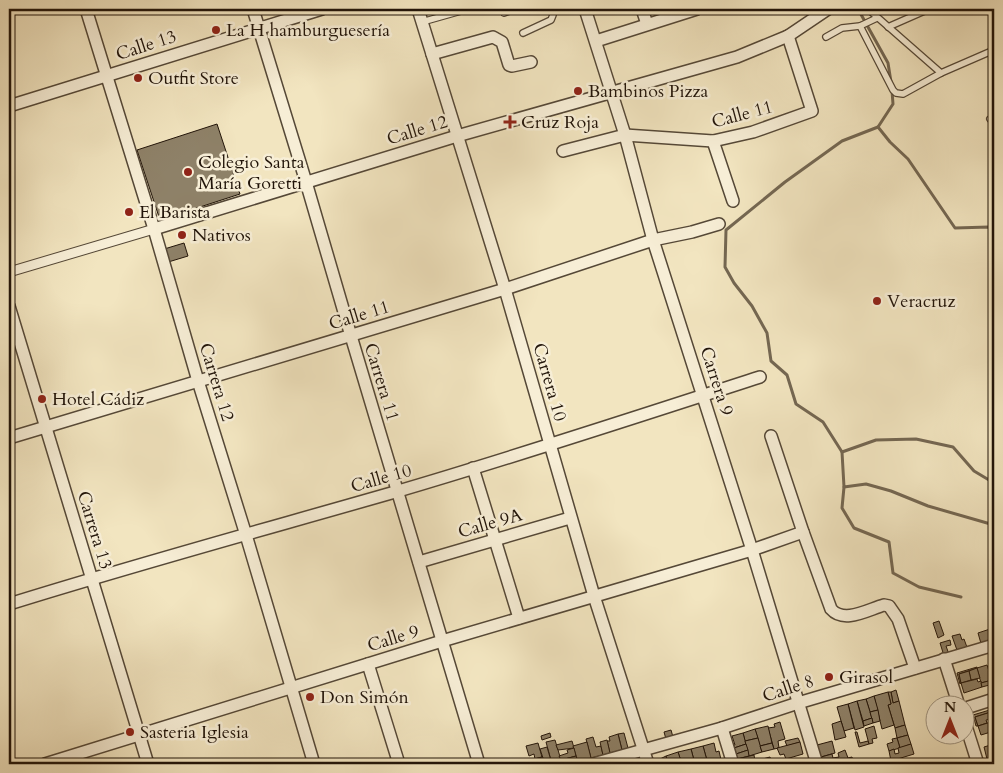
<svg xmlns="http://www.w3.org/2000/svg" width="1003" height="773" viewBox="0 0 1003 773" font-family="Cardo,serif">
<style>
.lines{fill:none;stroke-linecap:round;stroke-linejoin:round}
.stream{stroke:#746752;stroke-width:3}
.building{fill:#8e8168;stroke:#211409}
.service-casing{stroke:#554837;stroke-width:8}
.pedestrian-casing{stroke:#554837;stroke-width:11}
.minor-casing{stroke:#554837;stroke-width:14}
.service{stroke:#f7eed6;stroke-width:5.5}
.pedestrian{stroke:#f7eed6;stroke-width:9}
.minor{stroke:#f7eed6;stroke-width:11}
.poi-dot{fill:#8f2418;stroke:#f7eed6;stroke-width:2}
.labels{text-anchor:middle;stroke-width:5;stroke-linejoin:round;paint-order:stroke}
.poi-label{font-size:18px;fill:#211409;stroke:#f7eed6;text-anchor:start}
.street-label{font-size:18px;fill:#211409;stroke:#f7eed6}
</style>
<rect width="100%" height="100%" fill="#f2e5c0"/>
<filter id="stains"><feTurbulence type="fractalNoise" baseFrequency=".004" numOctaves="4"/><feColorMatrix values="0 0 0 0 .2 0 0 0 0 .09 0 0 0 0 .02 0 0 0 .5 -.17"/></filter>
<radialGradient id="worn" r=".72"><stop offset=".6" stop-color="#630" stop-opacity="0"/><stop offset="1" stop-color="#630" stop-opacity=".3"/></radialGradient>
<g class="lines">
<g class="stream">
<path d="M858,9L888,63L891,82"/>
<path d="M892,91L893,104L878,127L890,142L908,159L955,228L989,227L994,232"/>
<path d="M878,127L842,141L785,182L726,230L725,267L734,283L752,306L767,333L771,361L787,375L796,404L823,422L842,452L876,440L916,439L953,447L974,471L994,483"/>
<path d="M842,452L844,487L866,484L891,491L928,506L994,525"/>
<path d="M844,487L842,508L854,528L889,542L893,573L919,587L961,597"/>
</g>
</g>
<g class="building">
<path d="M217,124L240,194L160,220L137,150Z"/>
<path d="M184,243L188,256L165,263L161,250Z"/>
<path d="M939,621L944,635L938,638L933,623Z"/>
<path d="M993,628L994,644L982,647L978,633Z"/>
<path d="M960,634L962,640L964,639L968,650L958,653L952,636Z"/>
<path d="M950,640L951,645L946,646L950,657L945,659L940,643Z"/>
<path d="M987,665L992,680L981,683L977,668Z"/>
<path d="M977,667V668L959,674L961,683L960,684L957,673Z"/>
<path d="M977,668L980,678L971,680L969,671Z"/>
<path d="M969,671L971,680L961,683L959,674Z"/>
<path d="M977,679L978,682L981,681L982,687L964,693L961,683Z"/>
<path d="M992,680L993,684L982,687L981,683Z"/>
<path d="M896,690L899,701L893,703L891,692Z"/>
<path d="M888,692H891L893,703L899,701L905,725L895,728L888,705L891,704Z"/>
<path d="M888,692L891,704L888,705L894,725L882,729L874,696Z"/>
<path d="M874,696L878,710L870,712L866,699Z"/>
<path d="M866,699L872,718L863,721L857,701Z"/>
<path d="M857,701L864,727L855,730L848,704Z"/>
<path d="M848,704L854,728L844,731L837,707Z"/>
<path d="M993,709L994,711L975,717L978,726H976L973,715Z"/>
<path d="M878,710L880,721L873,723L870,712Z"/>
<path d="M994,711V721L991,722V719L986,720L987,723L978,726L975,717Z"/>
<path d="M872,718L873,723L864,726L863,721Z"/>
<path d="M841,721L846,737L835,740L832,724Z"/>
<path d="M994,721V731L981,735L978,726Z"/>
<path d="M780,722L785,739L778,741L779,748L774,749L768,728L775,727L774,724Z"/>
<path d="M905,725L908,735L897,738L895,728Z"/>
<path d="M768,726L772,743L760,746L755,729Z"/>
<path d="M874,726L877,738L872,739L873,743L869,744L865,729Z"/>
<path d="M755,729L758,738L745,741L743,733Z"/>
<path d="M671,730L673,737L666,739L664,732Z"/>
<path d="M855,732H857L860,743L868,741L869,744L859,747Z"/>
<path d="M550,733L551,737L542,740L541,736Z"/>
<path d="M624,733L628,748L622,750L618,734Z"/>
<path d="M743,733L746,744L734,748L733,745H735L732,736Z"/>
<path d="M618,734L622,750L610,753L607,741H610L609,737Z"/>
<path d="M908,735L911,744L900,748L897,738Z"/>
<path d="M593,737L596,747L601,746L603,755L591,758L586,739Z"/>
<path d="M758,738L762,752L749,756L745,741Z"/>
<path d="M798,738L800,742L787,746L785,741Z"/>
<path d="M897,738L900,748L889,751L887,744L893,742L892,739Z"/>
<path d="M555,740L561,760L562,764H552L546,742Z"/>
<path d="M607,740L610,753L603,755L600,742Z"/>
<path d="M572,741L574,748L558,750L556,745Z"/>
<path d="M832,741L835,753L821,757L817,745Z"/>
<path d="M587,742L591,758L578,762L573,746Z"/>
<path d="M800,742L803,754L786,759L784,754L780,755L777,748Z"/>
<path d="M538,743L542,757L535,759L534,754L529,756L526,746Z"/>
<path d="M714,743L716,752L719,751L722,764H715V763L708,764L703,746Z"/>
<path d="M772,743L774,749L762,752L760,746Z"/>
<path d="M746,744L748,750L736,754L734,748Z"/>
<path d="M911,744L914,754L891,761L889,751L894,749L895,754L899,753L898,748Z"/>
<path d="M994,744V757L987,759L984,747Z"/>
<path d="M703,746L708,764H695L691,749Z"/>
<path d="M547,747L552,764H545L540,749Z"/>
<path d="M574,748L576,756L561,760L559,756L568,753L567,750Z"/>
<path d="M691,749L695,764H682L678,752Z"/>
<path d="M748,750L749,756L737,759L736,754Z"/>
<path d="M845,750L848,758L852,757L853,761L843,764H822L821,757L832,754L833,758L839,757L838,753Z"/>
<path d="M678,752L682,764H668L666,756Z"/>
<path d="M754,755L755,761L770,757L772,763L738,764L737,759Z"/>
<path d="M576,756L578,762L562,764L561,760Z"/>
<path d="M666,756L668,764H654L659,763L658,760Z"/>
<path d="M542,757L545,764H531L530,760Z"/>
<path d="M903,758L905,764H892L891,761Z"/>
<path d="M804,759L806,764H792L791,762Z"/>
</g>
<g class="lines">
<defs>
<g id="service">
<path d="M868,9L941,73"/>
<path d="M504,13L515,9"/>
<path d="M422,22L468,9"/>
<path d="M860,26L893,90L896,93L903,94L941,73L994,50"/>
<path d="M888,27L929,9"/>
<path d="M523,33L551,20L553,15L551,9"/>
<path d="M826,37L842,28L860,26L877,18"/>
<path d="M990,119L994,117"/>
</g>
<path id="pedestrian" d="M9,272L154,229"/>
<g id="minor">
<path d="M86,9L154,229L198,381L246,535L314,764"/>
<path d="M253,9L306,182L351,336L479,764"/>
<path d="M418,9L505,289L594,596L648,764"/>
<path d="M585,9L625,135L653,240L752,550L817,764"/>
<path d="M642,9L647,24"/>
<path d="M596,41L697,9"/>
<path d="M432,54L493,37L502,42L509,65L512,66L531,62"/>
<path d="M9,106L322,9"/>
<path d="M713,141L733,201"/>
<path d="M563,151L625,135L713,141L753,132L812,111L788,36"/>
<path d="M154,229L457,136L737,57L788,36L828,9"/>
<path d="M9,306L148,764"/>
<path d="M9,438L505,289L653,240L692,232L719,224"/>
<path d="M473,468L519,618"/>
<path d="M803,532L831,609C844,624 867,610 884,605L889,606L898,619L915,668"/>
<path d="M419,562L570,518"/>
<path d="M9,604C137,564 266,529 395,492C518,456 639,416 760,377"/>
<path d="M944,659L959,706"/>
<path d="M368,664L399,764"/>
<path d="M966,708L994,699"/>
<path d="M966,726L978,764"/>
<path d="M722,728L733,764"/>
<path d="M45,764L442,641L752,550L803,532L771,436"/>
<path d="M593,764L722,728L798,703L994,645"/>
</g>
</defs>
<use href="#service" class="service-casing"/>
<use href="#pedestrian" class="pedestrian-casing"/>
<use href="#minor" class="minor-casing"/>
<use href="#service" class="service"/>
<use href="#pedestrian" class="pedestrian"/>
<use href="#minor" class="minor"/>
</g>
<g class="poi-dot">
<circle cx="216" cy="30" r="5"/>
<circle cx="138" cy="78" r="5"/>
<circle cx="578" cy="91" r="5"/>
<path d="M507.5 114.5h5v5h5v5h-5v5h-5v-5h-5v-5h5z"/>
<circle cx="188" cy="172" r="5"/>
<circle cx="129" cy="212" r="5"/>
<circle cx="182" cy="235" r="5"/>
<circle cx="877" cy="301" r="5"/>
<circle cx="42" cy="399" r="5"/>
<circle cx="829" cy="677" r="5"/>
<circle cx="310" cy="697" r="5"/>
<circle cx="130" cy="732" r="5"/>
</g>
<g class="labels">
<g class="poi-label">
<text x="226" y="36">La H hamburguesería</text>
<text x="148" y="84">Outfit Store</text>
<text x="588" y="97">Bambinos Pizza</text>
<text x="521" y="128">Cruz Roja</text>
<text x="198" y="168">Colegio Santa<tspan x="198" dy="21">María Goretti</tspan></text>
<text x="139" y="218">El Barista</text>
<text x="192" y="241">Nativos</text>
<text x="887" y="307">Veracruz</text>
<text x="52" y="405">Hotel Cádiz</text>
<text x="839" y="683">Girasol</text>
<text x="320" y="703">Don Simón</text>
<text x="140" y="738">Sasteria Iglesia</text>
</g>
<g class="street-label">
<text transform="translate(146 45) rotate(-18)" y="6">Calle 13</text>
<text transform="translate(742 114) rotate(-15)" y="6">Calle 11</text>
<text transform="translate(417 130) rotate(-17)" y="6">Calle 12</text>
<text transform="translate(359 315) rotate(-17)" y="6">Calle 11</text>
<text transform="translate(717 381) rotate(72)" y="6">Carrera 9</text>
<text transform="translate(217 382) rotate(73)" y="6">Carrera 12</text>
<text transform="translate(382 382) rotate(73)" y="6">Carrera 11</text>
<text transform="translate(550 382) rotate(74)" y="6">Carrera 10</text>
<text transform="translate(381 478) rotate(-16)" y="6">Calle 10</text>
<text transform="translate(490 523) rotate(-16)" y="6">Calle 9A</text>
<text transform="translate(95 530) rotate(73)" y="6">Carrera 13</text>
<text transform="translate(393 638) rotate(-17)" y="6">Calle 9</text>
<text transform="translate(788 688) rotate(-18)" y="6">Calle 8</text>
</g>
</g>
<rect width="1003" height="773" fill="none" stroke="#f2e5c0" stroke-width="30"/>
<rect x="10" y="10" width="983" height="753" fill="none" stroke="#211409" stroke-width="2.5"/>
<rect x="15" y="15" width="973" height="743" fill="none" stroke="#211409"/>
<g transform="translate(950 720)"><circle r="24" fill="#f7eed6" stroke="#a19784"/>
<path d="M0-4L9 19L0 12L-9 19Z" fill="#8f2418"/>
<text y="-8" font-size="14" font-weight="bold" text-anchor="middle" fill="#211409">N</text>
</g>
<rect width="100%" height="100%" filter="url(#stains)"/>
<rect width="100%" height="100%" fill="url(#worn)"/>
</svg>
